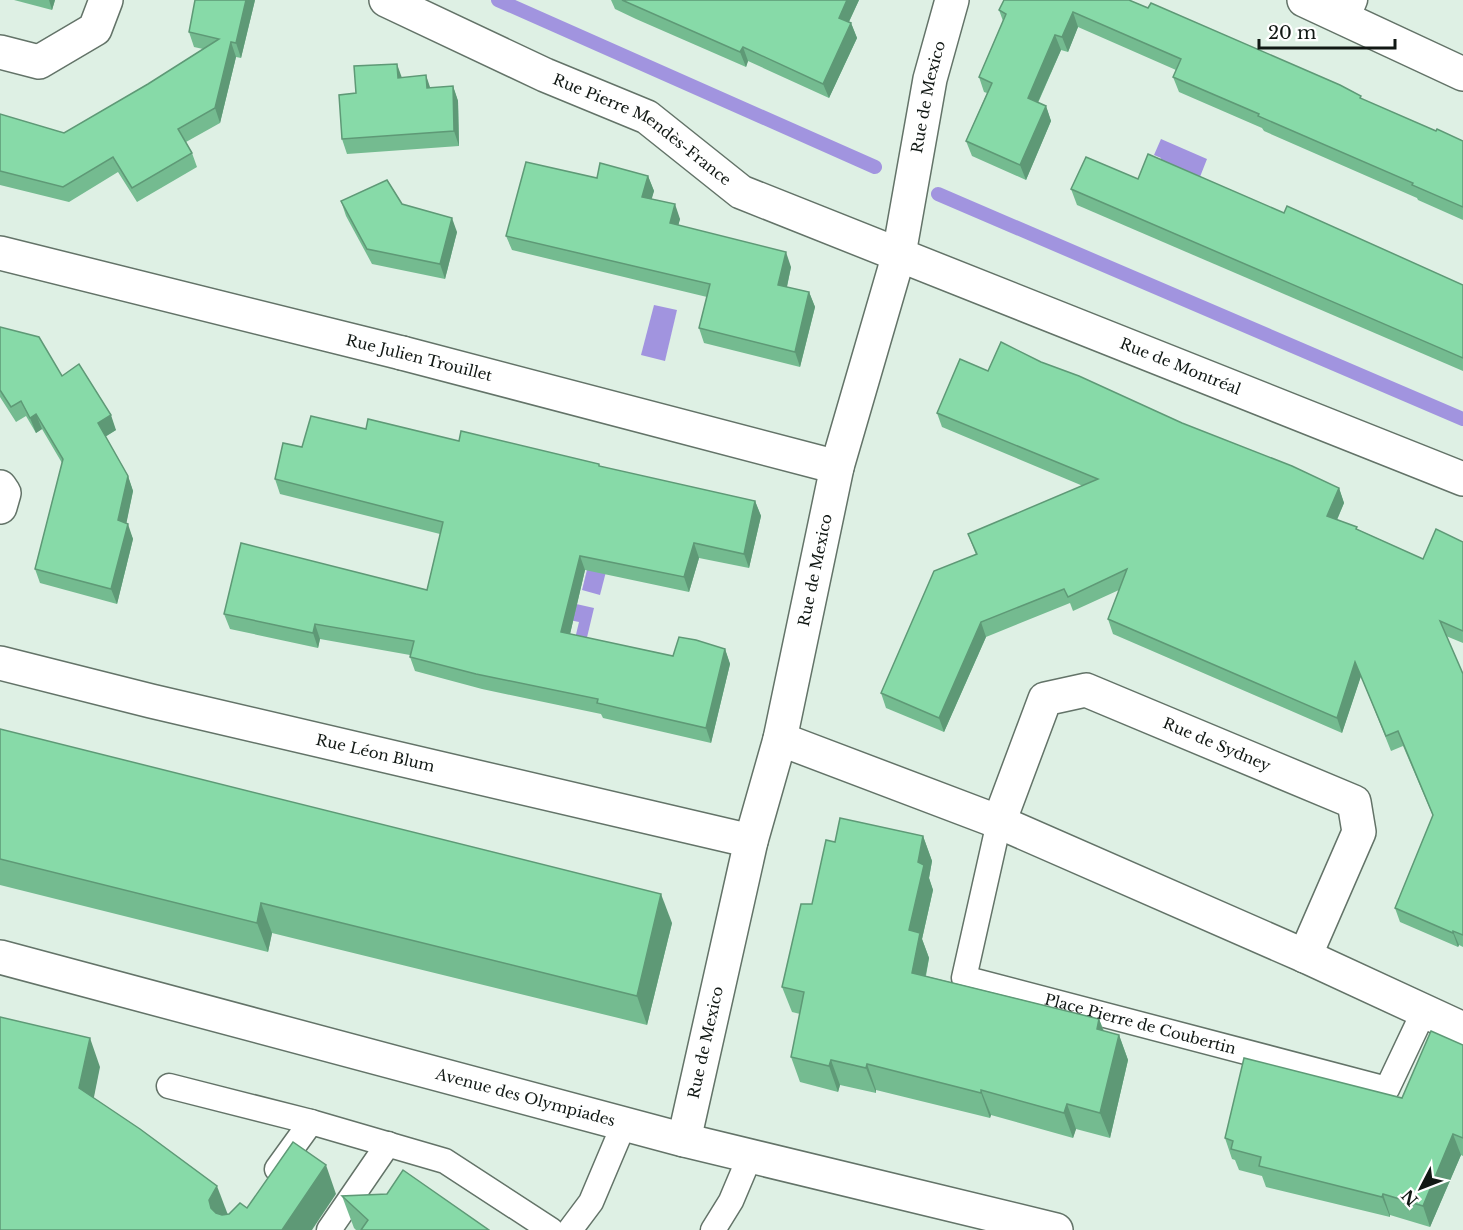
<svg xmlns="http://www.w3.org/2000/svg" width="1463" height="1230" viewBox="0 0 1463 1230" font-family="'Libre Baskerville',serif">
<style>
.water{fill:#a194df}
.lines{fill:none;stroke-linecap:round;stroke-linejoin:round}
.stream{stroke:#a194df;stroke-width:14}
.service-casing{stroke:#637368;stroke-width:27}
.pedestrian-casing{stroke:#637368;stroke-width:36}
.minor-casing{stroke:#637368;stroke-width:36}
.service{stroke:#fff;stroke-width:24}
.pedestrian{stroke:#fff;stroke-width:33}
.minor{stroke:#fff;stroke-width:33}
.wall{fill:#74bb90}
.shaded-wall{fill:#5e9976}
.building{fill:#87daa8;stroke:#5e9976;stroke-width:1.5}
.labels{text-anchor:middle;stroke-width:4.5;stroke-linejoin:round;paint-order:stroke}
.street-label{font-size:15px;fill:#111814;stroke:#fff}
</style>
<rect width="100%" height="100%" fill="#def0e4"/>
<g class="water">
<path d="M1161,139L1207,159L1198,182L1158,165L1161,158L1154,155Z"/>
<path d="M654,305L677,310L665,361L641,355Z"/>
<path d="M598,525L617,529L600,595L582,590Z"/>
<path d="M554,599L594,608L579,671L568,668L579,622L550,616Z"/>
</g>
<g class="lines">
<g class="stream">
<path d="M498,0L875,167"/>
<path d="M938,194L1463,419"/>
</g>
<defs>
<g id="service">
<path d="M1347,20L1355,0"/>
<path id="s1" d="M999,822L964,978L1387,1089L1424,1011"/>
<path d="M169,1086L311,1122"/>
<path d="M277,1169L311,1122L445,1161L551,1230"/>
<path d="M329,1230L388,1144"/>
<path d="M570,1230L591,1202L624,1124"/>
<path d="M713,1230L731,1201L750,1156"/>
</g>
<path id="pedestrian" d="M0,253L402,353"/>
<g id="minor">
<path id="s2" d="M386,0L545,75L647,117L741,192L1463,479"/>
<path d="M1304,0L1463,74"/>
<path d="M0,52L39,62L95,29L106,0"/>
<path d="M402,353L837,467"/>
<path d="M0,487L4,493L0,507"/>
<path id="s3" d="M0,663L151,701L751,841"/>
<path d="M780,739L999,822L1305,956L1463,1029"/>
<path id="s4" d="M999,822L1045,699L1086,690L1354,802L1359,832L1305,956"/>
<path id="s5" d="M0,957L684,1140L1056,1230"/>
<path id="s6" d="M684,1140L751,841L780,739L837,467L899,254L930,79L952,0"/>
</g>
</defs>
<use href="#service" class="service-casing"/>
<use href="#pedestrian" class="pedestrian-casing"/>
<use href="#minor" class="minor-casing"/>
<use href="#service" class="service"/>
<use href="#pedestrian" class="pedestrian"/>
<use href="#minor" class="minor"/>
</g>
<g class="wall">
<path d="M14,0H55L52,10Z"/>
<path d="M255,0L241,58L236,57L220,123L186,142L192,153L197,167L137,202L118,172L69,202L0,185V114L64,133L148,84L203,49L194,47L189,32Z"/>
<path d="M611,0H859L849,22L851,23L857,38L829,98L748,61L746,67L636,19L615,9Z"/>
<path d="M1129,0L1436,131L1463,141V220L1418,200L1417,198L1264,131L1262,128L1179,92L1173,77L1176,70L1078,27L1068,52L1061,50L1038,103L1046,106L1051,121L1026,180L972,156L966,141L987,93L984,92L979,77L1003,21L999,10Z"/>
<path d="M402,78L430,88L453,86L458,101L459,146L347,154L342,139L356,93Z"/>
<path d="M648,176L654,191L651,199L680,219L678,225L791,267L787,287L809,292L815,307L800,367L704,343L699,328L707,297L512,250L506,236L597,178Z"/>
<path d="M1138,179L1463,285V371L1077,205L1071,189Z"/>
<path d="M341,201L402,204L457,232L445,279L372,264L346,216Z"/>
<path d="M0,327L62,376L116,430L105,437L128,476L133,491L126,523L133,539L117,604L40,583L35,569L62,463L42,429L36,433L26,416L16,422L0,397Z"/>
<path d="M1041,362L1182,423L1339,488L1344,503L1337,520L1423,559L1463,542V643L1446,636L1463,674V947L1459,945L1458,947L1400,922L1395,908L1433,816L1403,746L1391,751L1361,676L1342,733L1113,634L1108,619L1119,590L1073,611L1070,603L986,637L944,732L886,708L881,693L976,555L968,534L1083,486L942,427L937,413L988,371Z"/>
<path d="M366,429L459,441L600,467L755,501L761,516L749,568L699,558L689,592L585,570L570,634L673,656L725,649L730,664L711,743L603,718L601,714L482,689L415,671L410,657V655L320,639L318,648L230,629L224,614L427,590L440,534L280,494L275,479L302,447Z"/>
<path d="M0,729L672,923L647,1025L272,933L268,952L0,885Z"/>
<path d="M923,836L932,861L929,878L933,890L922,939L929,958L926,976L1099,1019L1104,1031L1119,1035L1128,1060L1110,1138L1076,1129L1073,1138L991,1115L990,1118L876,1090V1093L840,1085L838,1092L800,1082L791,1057L800,1014L792,1012L782,987L812,904Z"/>
<path d="M1463,1045V1156L1461,1155L1430,1227L1390,1215V1217L1266,1187L1262,1176L1239,1170L1235,1160L1232,1159L1225,1138L1402,1098Z"/>
<path d="M342,1196L489,1230H356L354,1228Z"/>
</g>
<g class="shaded-wall">
<path d="M49,0H55L52,10Z"/>
<path d="M246,0H255L241,58L236,43Z"/>
<path d="M847,0H859L844,32L839,18Z"/>
<path d="M1073,12L1078,27L1068,52L1062,37Z"/>
<path d="M851,23L857,38L829,98L823,84Z"/>
<path d="M1055,35L1061,50L1033,113L1028,98Z"/>
<path d="M231,42L236,57L220,123L215,108Z"/>
<path d="M743,47L748,61L746,67L740,52Z"/>
<path d="M397,64L402,78H398Z"/>
<path d="M426,75L431,90L427,88Z"/>
<path d="M453,86L458,101L459,146L454,131Z"/>
<path d="M1046,106L1051,121L1026,180L1020,165Z"/>
<path d="M648,176L654,191L648,212L642,197Z"/>
<path d="M675,204L680,219L675,238L670,223Z"/>
<path d="M452,218L457,232L445,279L440,264Z"/>
<path d="M786,252L791,267L784,300L778,285Z"/>
<path d="M809,292L815,307L800,367L795,352Z"/>
<path d="M36,414L42,429L36,433L30,418Z"/>
<path d="M111,415L116,430L103,438L98,423Z"/>
<path d="M128,476L133,491L124,535L118,520Z"/>
<path d="M1339,488L1344,503L1332,531L1327,516Z"/>
<path d="M755,501L761,516L749,568L744,554Z"/>
<path d="M128,524L133,539L117,604L111,589Z"/>
<path d="M694,543L699,558L689,592L684,577Z"/>
<path d="M580,556L585,570L567,647L561,632Z"/>
<path d="M981,622L986,637L944,732L939,718Z"/>
<path d="M315,624L320,639L318,648L313,633Z"/>
<path d="M725,649L730,664L711,743L706,728Z"/>
<path d="M1355,662L1361,676L1342,733L1337,718Z"/>
<path d="M923,836L932,861L929,878L933,890L922,939L929,958L921,998L912,973L909,930L918,862Z"/>
<path d="M661,894L672,923L647,1025L637,996Z"/>
<path d="M261,903L272,933L268,952L257,923Z"/>
<path d="M1453,931L1459,945L1458,947L1453,933Z"/>
<path d="M1099,1019L1108,1044L1097,1029Z"/>
<path d="M1119,1035L1128,1060L1110,1138L1100,1113Z"/>
<path d="M90,1038L100,1067L90,1117L79,1088Z"/>
<path d="M831,1060L840,1085L838,1092L829,1066Z"/>
<path d="M867,1064L876,1090V1093L866,1068Z"/>
<path d="M981,1090L991,1115L990,1118L981,1093Z"/>
<path d="M1067,1104L1076,1129L1073,1138L1064,1113Z"/>
<path d="M1453,1134L1461,1155L1430,1227L1423,1206Z"/>
<path d="M326,1165L336,1194L312,1230H282Z"/>
<path d="M217,1186L228,1215L220,1229L211,1208L209,1200Z"/>
<path d="M1383,1194L1390,1215V1217L1382,1197Z"/>
</g>
<g class="building">
<path d="M195,0H246L236,43L231,42L215,108L178,129L192,153L132,188L113,157L63,187L0,171V114L64,133L148,84L219,39L189,32Z"/>
<path d="M622,0H847L839,18L851,23L823,84L743,47L740,52Z"/>
<path d="M1004,0H1129L1148,8L1151,3L1340,85L1361,96L1360,98L1436,131L1437,129L1463,141V207L1412,185L1413,183L1258,116L1259,114L1173,77L1181,59L1073,12L1062,37L1055,35L1028,98L1046,106L1020,165L966,141L992,83L979,77L1006,14L999,10Z"/>
<path d="M397,64L398,78L426,75L427,88L453,86L454,131L342,139L339,95L356,93L354,66Z"/>
<path d="M1148,154L1284,213L1287,206L1463,285V358L1071,189L1086,157L1138,179Z"/>
<path d="M526,162L597,178L600,163L648,176L642,197L675,204L670,223L786,252L778,285L809,292L795,352L699,328L710,284L506,236Z"/>
<path d="M387,180L402,204L452,218L440,264L367,249L341,201Z"/>
<path d="M0,327L39,337L62,376L79,364L111,415L98,423L128,476L118,520L128,524L111,589L35,569L63,459L36,414L30,418L21,401L11,407L0,390Z"/>
<path d="M1001,342L1041,362L1079,376L1182,423L1292,466L1339,488L1327,516L1357,527L1356,529L1423,559L1436,529L1463,542V631L1440,621L1463,674V935L1453,931V933L1395,908L1433,815L1398,731L1386,736L1355,662L1337,718L1108,619L1127,569L1068,597L1064,589L981,622L939,718L881,693L934,571L977,554L968,534L1098,479L937,413L960,359L988,371Z"/>
<path d="M311,416L366,429L368,419L459,441L461,431L599,464V466L755,501L744,554L694,543L684,577L580,556L561,632L673,656L679,637L696,640L725,649L706,728L597,703L598,699L476,674L410,657L414,641L315,624L313,633L224,614L241,543L427,590L443,522L275,479L283,443L302,447Z"/>
<path d="M0,729L661,894L637,996L261,903L257,923L0,859Z"/>
<path d="M840,818L923,836L918,862L924,865L909,930L920,933L912,973L1099,1019L1097,1029L1119,1035L1100,1113L1067,1104L1064,1113L981,1090V1093L867,1064L866,1068L831,1060L829,1066L791,1057L804,992L782,987L801,904H812L826,840L835,842Z"/>
<path d="M0,1017L90,1038L79,1088L140,1129L217,1186L209,1200L211,1208L216,1213L222,1215L229,1214L240,1203L247,1208L293,1142L326,1165L282,1230H0Z"/>
<path d="M1431,1031L1463,1045V1138L1453,1134L1423,1206L1383,1194L1382,1197L1259,1166L1261,1157L1231,1149L1233,1141L1225,1138L1244,1058L1402,1098Z"/>
<path d="M403,1170L489,1230H361L368,1220L342,1196L387,1194Z"/>
</g>
<g class="labels">
<g class="street-label">
<text dy="5" stroke="none"><textPath href="#s6" startOffset="1072">Rue de Mexico</textPath></text>
<text dy="5" stroke="none"><textPath href="#s2" startOffset="288">Rue Pierre Mendès-France</textPath></text>
<text transform="translate(419 358) rotate(14)" y="5">Rue Julien Trouillet</text>
<text dy="5" stroke="none"><textPath href="#s2" startOffset="879">Rue de Montréal</textPath></text>
<text dy="5" stroke="none"><textPath href="#s6" startOffset="585">Rue de Mexico</textPath></text>
<text dy="5" stroke="none"><textPath href="#s4" startOffset="315">Rue de Sydney</textPath></text>
<text dy="5" stroke="none"><textPath href="#s3" startOffset="386">Rue Léon Blum</textPath></text>
<text dy="5" stroke="none"><textPath href="#s1" startOffset="342">Place Pierre de Coubertin</textPath></text>
<text dy="5" stroke="none"><textPath href="#s6" startOffset="100">Rue de Mexico</textPath></text>
<text dy="5" stroke="none"><textPath href="#s5" startOffset="544">Avenue des Olympiades</textPath></text>
</g>
</g>
<g transform="translate(1421 1188) rotate(228)" stroke="#ffffff" stroke-width="4.5" paint-order="stroke">
<path d="M0-4.5L10 22L0 15L-10 22Z" fill="#111814"/>
<text y="-9" font-size="16" font-weight="bold" text-anchor="middle" fill="#111814">N</text>
</g>
<path d="M1259 39v9h136v-9" fill="none" stroke="#111814" stroke-width="3"/>
<text x="1268" y="39" font-size="18" fill="#111814" stroke="#ffffff" stroke-width="4.5" paint-order="stroke">20 m</text>
</svg>
